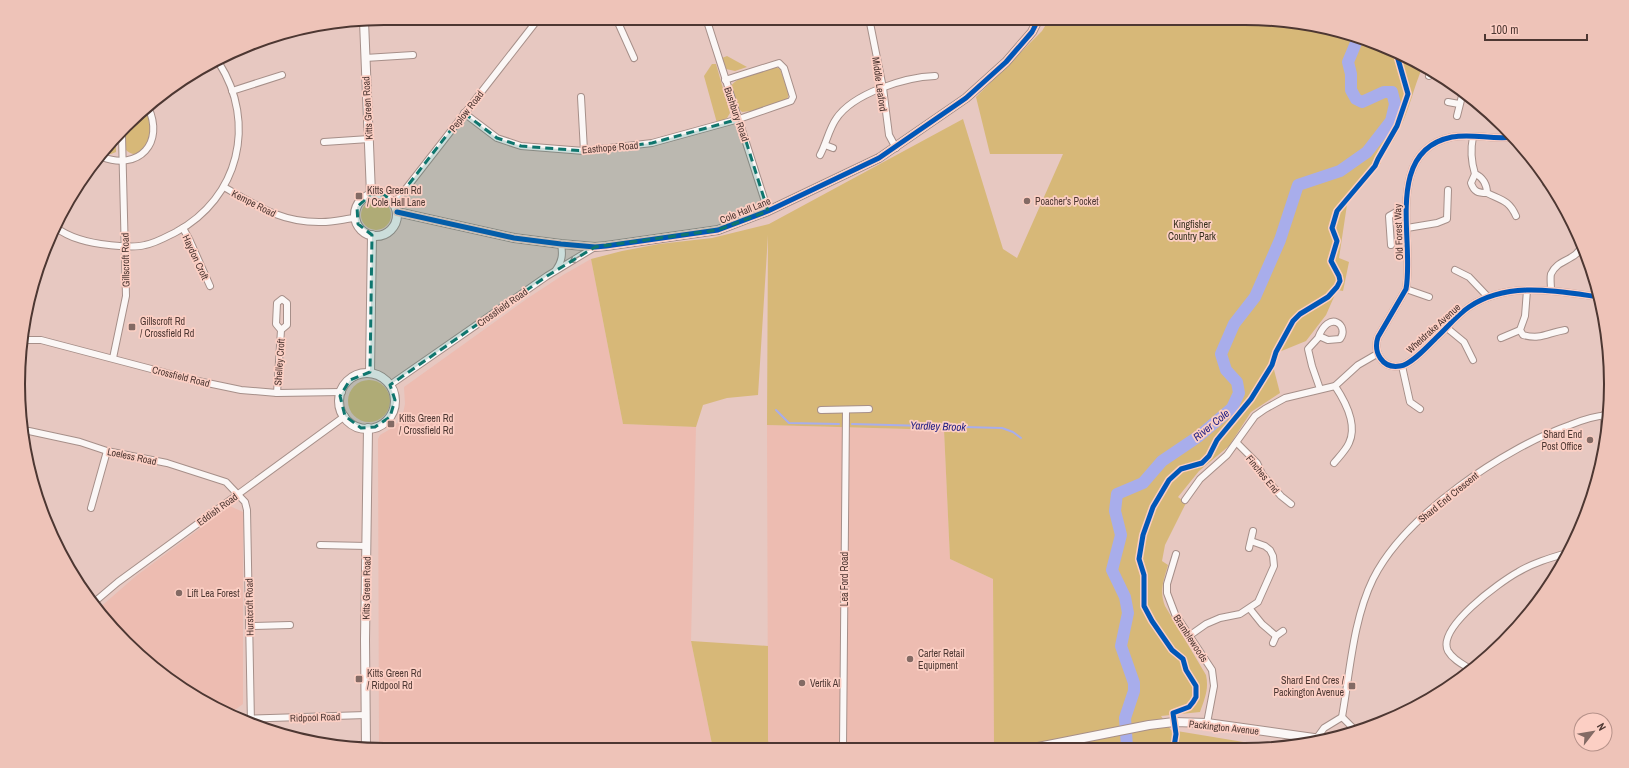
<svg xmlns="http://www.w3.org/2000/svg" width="1629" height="768" viewBox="0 0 1629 768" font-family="'Archivo Narrow',sans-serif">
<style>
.built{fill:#edbcb1}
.green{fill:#d7b878}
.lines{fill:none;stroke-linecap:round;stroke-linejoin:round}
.stream{stroke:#a8adeb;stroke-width:2}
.river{stroke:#a8adeb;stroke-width:12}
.street-casing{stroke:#a68f89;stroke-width:8}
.secondary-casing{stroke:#a68f89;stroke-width:10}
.street{stroke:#fbf7f6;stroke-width:6}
.secondary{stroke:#fbf7f6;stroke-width:8}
.cycleway-casing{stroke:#fccfc4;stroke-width:8}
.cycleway{stroke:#0057b8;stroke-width:5}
.oneway{stroke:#a49794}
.marked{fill:#0f766e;fill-opacity:0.2;stroke:#0f766e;stroke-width:3;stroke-dasharray:8 5;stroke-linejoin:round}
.poi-dot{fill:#836a64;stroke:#fccfc4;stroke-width:1.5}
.labels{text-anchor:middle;stroke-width:3.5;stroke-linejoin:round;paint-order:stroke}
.street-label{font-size:10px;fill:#4d3732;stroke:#fccfc4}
.poi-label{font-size:10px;fill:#4d3732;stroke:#fccfc4;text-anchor:start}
.park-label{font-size:10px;fill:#352f1b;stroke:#fccfc4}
.water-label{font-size:11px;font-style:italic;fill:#1e1c83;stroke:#fccfc4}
.rim{fill:none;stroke:#4d3732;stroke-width:2}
</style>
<rect width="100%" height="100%" fill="#e7c8c1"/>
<g class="built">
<path d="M591,259L623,424L696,427L691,641L713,749H379L378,439L380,435L392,428L402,418L405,404L404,387L528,298L563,275Z"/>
<path d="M767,425L944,430L950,559L993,579L994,747L770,749L768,740Z"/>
<path d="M230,506L243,512V704L232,712H227L143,659L97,610L136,576Z"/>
</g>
<g class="green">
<path d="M1050,18H1245L1317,25L1385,46L1423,66C1413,88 1409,113 1397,134C1392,144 1385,152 1379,161L1381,163L1348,198L1339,258L1349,262L1343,291L1337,290L1326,315L1306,341L1279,352L1272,362L1280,393L1251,412L1229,446L1199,471L1178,497L1186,503L1165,545L1162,561L1168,565C1164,579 1159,591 1165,606L1206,675C1209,689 1205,698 1200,712L1161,716L1171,730L1274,747L994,748L993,579L950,559L944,430L767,425L768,235L758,395L727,398L703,405L696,427L623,424L591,259L622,251L659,244L712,238L769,224L963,119L1003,249L1017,258L1063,154H990L976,97L1042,31Z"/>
<path d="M727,56L747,67L735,71L726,69L722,58Z"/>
<path d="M712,64H716L730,113L727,118L717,123L704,76Z"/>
<path d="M776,67L780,69L789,93L787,100L751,111L742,112L739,109L731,87C735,76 765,71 776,67Z"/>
<path d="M145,111C149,115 152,122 153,128C153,141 139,163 126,150L125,132Z"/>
<path d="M116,142V152L111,154L105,153Z"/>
<circle cx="376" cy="215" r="15"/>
<circle cx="369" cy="401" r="21"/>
<path d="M691,641L768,646V740L770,749H713Z"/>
</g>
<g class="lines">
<g class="stream">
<path d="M776,410L789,423L839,424"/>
<path d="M852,424L1002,428L1013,432L1021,438"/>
</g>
<path class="river" d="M1127,747L1125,718L1134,691V683L1121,646L1128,613L1125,597L1112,570L1121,535L1115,511L1117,494L1143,483L1162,461L1199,436L1232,408L1239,393L1237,382L1226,370L1221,354L1234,324L1255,297L1280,240L1298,185L1340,171L1367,152L1391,121L1395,104L1392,92H1384L1362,102L1356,99L1351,90V74L1348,62L1358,38"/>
<defs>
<g id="street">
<path d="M616,18L634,58"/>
<path d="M706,18L768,211"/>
<path d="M869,18L883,88L889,135L896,148"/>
<path d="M1030,18L1036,23"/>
<path d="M365,58L413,55"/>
<path d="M1429,76L1431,70"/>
<path d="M232,91L282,75"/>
<path d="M581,97L584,151"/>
<path d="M1448,102L1459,104"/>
<path d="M464,113L497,138L521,146L584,151L652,143L739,119L791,101L793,97L784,68L779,63L725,80"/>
<path d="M1457,116L1463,92"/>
<path d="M1473,137C1470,151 1471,161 1475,174C1483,177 1487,185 1487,193C1501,200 1509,200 1516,216"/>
<path d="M1513,137C1493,140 1472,133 1452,137C1383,151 1415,242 1406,289L1378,337C1373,352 1382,369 1400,366C1411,365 1428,346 1436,338C1447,328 1457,315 1469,307C1508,281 1556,291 1599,297"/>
<path d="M1516,141L1523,148"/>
<path d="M324,142L369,139"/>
<path d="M825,145L833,148"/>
<path d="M820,155C826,144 829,129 836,119C853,93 906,77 935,76"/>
<path d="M102,157C139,171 165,143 148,107"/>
<path d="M1475,174L1471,183C1474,192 1478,193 1487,193"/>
<path d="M1546,176V183"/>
<path d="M224,187C257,206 282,223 322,222C333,222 345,219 355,218"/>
<path d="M394,204L539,18"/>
<path d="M55,227C71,239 89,243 109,245C120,246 134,248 145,245C156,243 166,237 176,232C239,198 257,123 219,63"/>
<path d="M183,228L190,241L210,286"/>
<path d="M1407,228L1437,223L1447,219L1448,190"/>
<path d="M1391,245L1389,216L1405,207"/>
<path d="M556,270C562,261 563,255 561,244"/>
<path d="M1455,270L1469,277L1488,297"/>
<path d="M1406,289L1429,297"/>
<path d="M1527,290L1525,316L1520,330L1523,335C1541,340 1547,333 1565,330"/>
<path d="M1551,290C1551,285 1550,278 1551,274C1558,258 1576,262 1583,244"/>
<path d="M1447,328L1464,342L1473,360"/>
<path d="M1319,336L1328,340L1340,339C1350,326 1329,308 1318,338L1308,349L1312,366L1320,389"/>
<path d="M1501,338L1520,330"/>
<path d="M24,340H41L193,380L241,390L277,393L342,392"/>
<path d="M113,358L126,296L122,136"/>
<path d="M1402,366L1410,402L1420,409"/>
<path d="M390,385L547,276L595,247"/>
<path d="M277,393L281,330L276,324L277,303L282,299L287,303V325L281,330"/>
<path d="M821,410L869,409"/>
<path d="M1604,415L1605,444"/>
<path d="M21,431H29L80,442L107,451L167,463L226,482L245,502L247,510L251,724"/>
<path d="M1237,443L1257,463L1262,474L1281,496L1291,504"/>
<path d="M1334,463C1339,457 1346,450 1349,443C1358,424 1345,401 1335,386"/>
<path d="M1185,500L1200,479L1227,455L1255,416L1265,409L1285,398L1335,386L1358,365L1377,354"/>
<path d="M91,508L107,451"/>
<path d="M320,545L367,546"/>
<path d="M1249,548L1253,531"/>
<path d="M1176,554L1167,584V593L1175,614L1212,670L1214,686L1207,723"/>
<path d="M92,604L118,582L345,416"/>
<path d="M1250,609L1262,624L1276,636"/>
<path d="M250,626L290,625"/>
<path d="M1189,636L1206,624L1220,618L1240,614L1258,602L1274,566L1273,556L1270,550L1265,546L1251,541"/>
<path d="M1273,643L1276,636L1283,631"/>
<path d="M1472,670C1464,665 1453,660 1448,651C1436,628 1500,582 1518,572C1533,563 1550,558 1567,553"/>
<path d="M1342,717L1355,730"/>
<path d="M239,719L366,715"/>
<path d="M1316,739L1324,728L1342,717C1350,672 1353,620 1373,579C1405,515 1504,448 1570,425C1582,420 1595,416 1608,415"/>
<path d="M843,748L846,410"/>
</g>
<g id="secondary">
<path d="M364,21L371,194"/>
<circle cx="376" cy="215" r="21"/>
<path d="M397,212L514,238L561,244L595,247L606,246L718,230L768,211L879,158L966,98L1006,62L1032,32L1039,18"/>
<path d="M370,373L372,235"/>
<circle cx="367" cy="401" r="28"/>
<path d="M366,748L365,640L368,428"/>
<path d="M1033,748L1149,725L1174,722L1207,723L1321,739"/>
</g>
</defs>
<use href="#street" class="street-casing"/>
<use href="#secondary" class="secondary-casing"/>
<use href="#street" class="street"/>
<use href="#secondary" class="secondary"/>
<defs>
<g id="cycleway">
<path d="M1513,137C1493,140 1472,133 1452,137C1383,151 1415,242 1406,289L1378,337C1373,352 1382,369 1400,366C1411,365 1428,346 1436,338C1447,328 1457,315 1469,307C1508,281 1556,291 1599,297"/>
<path d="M397,212L514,238L561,244L595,247L606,246L718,230L768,211L879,158L966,98L1006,62L1032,32L1039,18"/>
<path d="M1174,747L1176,734L1173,713L1189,707L1193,702L1196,697V686L1186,670L1183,659L1172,650L1152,621L1144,606V575L1139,559L1143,535L1153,507L1169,480L1181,469L1202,463L1209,456L1217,440L1251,399L1272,365L1276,352L1293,321L1300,314L1328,297L1337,287L1340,281L1339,276L1331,261L1337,241L1332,228L1337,211L1375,166L1378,159L1397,126L1408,94L1396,52"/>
</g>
</defs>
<use href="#cycleway" class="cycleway-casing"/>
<use href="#cycleway" class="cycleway"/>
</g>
<defs><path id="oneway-shaft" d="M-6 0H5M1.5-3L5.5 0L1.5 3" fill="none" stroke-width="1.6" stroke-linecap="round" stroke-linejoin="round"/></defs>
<use class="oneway" href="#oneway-shaft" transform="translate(575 259) rotate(148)"/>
<path class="marked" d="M464,113L497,138L521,146L584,151L652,143L739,119L768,211L718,230L595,247L547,276L390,385L395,400L390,417L375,427L361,428L345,416L340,396L350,380L370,372L372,235L358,224L357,207L371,194L384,195L395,202Z"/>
<g class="poi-dot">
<rect x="355" y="192" width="8" height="8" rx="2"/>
<circle cx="1027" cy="201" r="4"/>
<rect x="128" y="323" width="8" height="8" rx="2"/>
<rect x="387" y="420" width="8" height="8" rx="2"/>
<circle cx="1590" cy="440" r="4"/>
<circle cx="179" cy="593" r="4"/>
<circle cx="910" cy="659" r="4"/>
<rect x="355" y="675" width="8" height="8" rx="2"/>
<circle cx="802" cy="683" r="4"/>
<rect x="1348" y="682" width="8" height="8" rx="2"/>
</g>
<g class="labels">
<g class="street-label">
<text transform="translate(880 84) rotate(82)" y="4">Middle Leaford</text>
<text transform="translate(367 108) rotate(-93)" y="4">Kitts Green Road</text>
<text transform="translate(466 111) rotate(-52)" y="4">Peplow Road</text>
<text transform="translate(737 114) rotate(71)" y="4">Bushbury Road</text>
<text transform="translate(610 147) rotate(-5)" y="4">Easthope Road</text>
<text transform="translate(254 203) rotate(27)" y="4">Kempe Road</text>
<text transform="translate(745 210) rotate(-22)" y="4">Cole Hall Lane</text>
<text transform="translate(1398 232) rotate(-92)" y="4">Old Forest Way</text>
<text transform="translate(196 257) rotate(65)" y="4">Haydon Croft</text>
<text transform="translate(125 260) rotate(-91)" y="4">Gillscroft Road</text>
<text transform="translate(502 307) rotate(-35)" y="4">Crossfield Road</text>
<text transform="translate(1433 328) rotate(-42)" y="4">Wheldrake Avenue</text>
<text transform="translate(279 362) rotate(-86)" y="4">Shelley Croft</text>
<text transform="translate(181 376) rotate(14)" y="4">Crossfield Road</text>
<text transform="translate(132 456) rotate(12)" y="4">Loeless Road</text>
<text transform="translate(1263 474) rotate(51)" y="4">Finches End</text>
<text transform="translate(1448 497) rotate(-39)" y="4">Shard End Crescent</text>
<text transform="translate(217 509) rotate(-36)" y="4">Eddish Road</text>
<text transform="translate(844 579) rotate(-90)" y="4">Lea Ford Road</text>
<text transform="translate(366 588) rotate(-89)" y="4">Kitts Green Road</text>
<text transform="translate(249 607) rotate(-91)" y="4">Hurstcroft Road</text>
<text transform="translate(1191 638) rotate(57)" y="4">Bramblewoods</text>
<text transform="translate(315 717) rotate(-2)" y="4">Ridpool Road</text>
<text transform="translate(1224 727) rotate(6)" y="4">Packington Avenue</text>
</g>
<g class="poi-label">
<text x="367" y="194">Kitts Green Rd<tspan x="367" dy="12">/ Cole Hall Lane</tspan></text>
<text x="1035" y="205">Poacher's Pocket</text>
<text x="140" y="325">Gillscroft Rd<tspan x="140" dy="12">/ Crossfield Rd</tspan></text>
<text x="399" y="422">Kitts Green Rd<tspan x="399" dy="12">/ Crossfield Rd</tspan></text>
<text x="1582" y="438" text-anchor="end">Shard End<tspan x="1582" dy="12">Post Office</tspan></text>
<text x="187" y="597">Lift Lea Forest</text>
<text x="918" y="657">Carter Retail<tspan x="918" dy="12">Equipment</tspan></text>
<text x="367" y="677">Kitts Green Rd<tspan x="367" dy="12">/ Ridpool Rd</tspan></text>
<text x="1344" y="684" text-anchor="end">Shard End Cres /<tspan x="1344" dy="12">Packington Avenue</tspan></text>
<text x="810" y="687">Vertik Al</text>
</g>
<g class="park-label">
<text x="1192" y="228">Kingfisher<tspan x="1192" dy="12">Country Park</tspan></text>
</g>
<g class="water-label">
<text transform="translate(1211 425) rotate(-39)" y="4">River Cole</text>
<text transform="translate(938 426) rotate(2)" y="4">Yardley Brook</text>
</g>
</g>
<path d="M0 0H1629V768H0ZM384 25H1245A359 359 0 0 1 1604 384V384A359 359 0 0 1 1245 743H384A359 359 0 0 1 25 384V384A359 359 0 0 1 384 25Z" fill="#eec3b8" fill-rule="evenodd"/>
<path class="rim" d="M384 25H1245A359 359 0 0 1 1604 384V384A359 359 0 0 1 1245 743H384A359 359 0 0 1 25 384V384A359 359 0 0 1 384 25Z"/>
<g transform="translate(1593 732) rotate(59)"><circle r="19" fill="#fccfc4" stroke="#b6928a"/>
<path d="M0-3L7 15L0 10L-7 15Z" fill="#836a64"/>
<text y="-6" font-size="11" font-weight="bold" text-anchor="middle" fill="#4d3732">N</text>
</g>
<path d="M1485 34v6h102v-6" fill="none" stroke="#4d3732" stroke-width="2"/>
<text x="1491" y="34" font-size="12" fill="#4d3732" stroke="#fccfc4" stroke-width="3" paint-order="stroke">100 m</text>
</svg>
